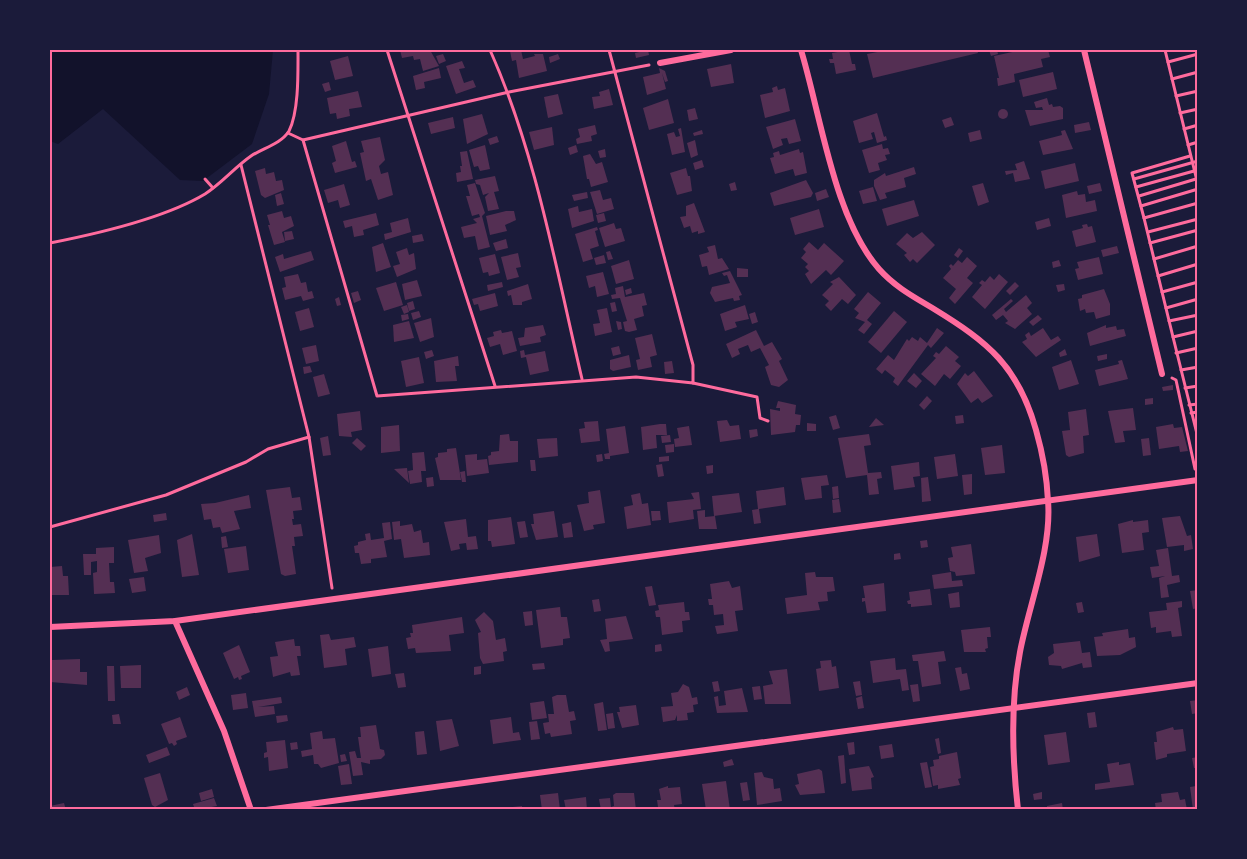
<svg xmlns="http://www.w3.org/2000/svg" width="1247" height="859" viewBox="0 0 1247 859" font-family="'Nunito Sans',sans-serif">
<style>
.water{fill:#12122b}
.building{fill:#542f53}
.lines{fill:none;stroke-linecap:round;stroke-linejoin:round}
.path{stroke:#ff6b9d;stroke-width:3}
.minor{stroke:#ff6b9d;stroke-width:6}
.neatline{fill:none;stroke:#ff6b9d;stroke-width:2}
</style>
<rect width="100%" height="100%" fill="#1b1b3a"/>
<path class="water" d="M50,50H273L269,94L252,144L203,181L180,180L103,109L58,144L50,141Z"/>
<g class="building">
<path d="M400,50H430L439,66L423,71L420,59L414,60L413,56L402,58Z"/>
<path d="M521,50L523,59L535,56L534,54H543L547,71L519,78L516,60L512,61L510,51Z"/>
<path d="M648,50L649,55L636,58L635,53Z"/>
<path d="M849,50L852,64H855L856,70L836,74L834,63H830L829,59H833L832,53Z"/>
<path d="M888,50H977L978,53L873,78L867,54Z"/>
<path d="M989,50H997L998,54L991,56Z"/>
<path d="M1021,50H1048L1050,57L1041,59L1043,67L1014,74L1015,82L998,86L997,78H999L994,56Z"/>
<path d="M443,54L446,61L439,64L436,56Z"/>
<path d="M558,54L560,59L550,63L549,57Z"/>
<path d="M348,56L353,76L335,80L330,61Z"/>
<path d="M462,61L465,68L459,69L464,83L473,80L476,87L456,94L446,66Z"/>
<path d="M731,64L734,83L711,87L707,69Z"/>
<path d="M439,68L441,78L424,82L425,88L416,90L413,76Z"/>
<path d="M659,68L665,71L668,81L665,82L662,73L666,89L647,95L643,77L660,73Z"/>
<path d="M1053,72L1057,89L1023,97L1019,80Z"/>
<path d="M329,82L331,90L325,92L322,84Z"/>
<path d="M777,86L778,90L785,88L790,111L765,118L760,95L773,92L772,88Z"/>
<path d="M609,89L613,105L594,109L592,97L600,96L599,92Z"/>
<path d="M358,91L362,107L349,109L350,116L337,119L336,113L330,114L327,98Z"/>
<path d="M558,94L563,114L548,118L544,97Z"/>
<path d="M1047,98L1049,105L1052,104L1053,107L1060,106L1063,108V119L1030,126L1025,110H1043L1042,107L1036,108L1034,102Z"/>
<path d="M668,99L674,123L649,130L643,108Z"/>
<path d="M695,108L698,119L689,121L687,110Z"/>
<circle cx="1003" cy="114" r="5"/>
<path d="M877,113L884,137L886,136L887,140L877,143L874,132L871,133L873,139L859,143L853,121Z"/>
<path d="M482,114L488,134L467,144L463,119Z"/>
<path d="M453,117L455,128L431,134L428,123Z"/>
<path d="M951,117L954,125L945,128L942,120Z"/>
<path d="M795,119L801,141L789,144L787,138L781,139L783,145L773,149L766,127Z"/>
<path d="M1089,122L1091,130L1075,133L1074,125Z"/>
<path d="M595,125L597,134L591,136L592,141L577,144L576,139L580,137L578,129Z"/>
<path d="M552,127L554,145L534,150L529,132Z"/>
<path d="M681,128L685,152L672,155L667,134L674,132L676,137L680,136L678,129Z"/>
<path d="M702,130L703,134L694,136L693,133Z"/>
<path d="M980,130L982,139L970,142L968,133Z"/>
<path d="M1065,130L1073,149L1043,155L1039,141L1062,135L1061,131Z"/>
<path d="M497,136L499,142L490,145L488,139Z"/>
<path d="M380,137L385,160L379,166L381,174L388,172L393,195L378,200L371,179L366,181L360,153L364,152L361,141Z"/>
<path d="M695,140L698,155L691,158L687,143Z"/>
<path d="M346,141L352,162L355,161L357,167L335,173L332,163L336,161L332,146Z"/>
<path d="M882,144L883,149L888,148L890,154L885,155L887,160L878,163L880,170L869,173L862,150Z"/>
<path d="M485,145L490,169L480,171L478,166L474,167L469,150Z"/>
<path d="M576,145L578,152L570,155L568,148Z"/>
<path d="M605,149L606,157L600,158L598,151Z"/>
<path d="M799,149L800,153L803,152L807,173L795,176L793,169L775,174L770,158L774,157L773,153L779,151L780,155Z"/>
<path d="M467,151L473,179L457,182L456,173L461,172L460,166H462L460,152Z"/>
<path d="M590,154L596,164L602,162L608,182L591,187L589,179H587L583,156Z"/>
<path d="M702,160L704,167L695,170L693,163Z"/>
<path d="M1024,161L1030,179L1015,182L1013,173L1006,175L1005,171L1017,170L1015,164Z"/>
<path d="M1075,163L1079,181L1045,189L1041,171Z"/>
<path d="M914,167L916,174L904,178L906,187L885,193L887,198L880,200L874,186V180L885,173L886,176Z"/>
<path d="M265,168L266,174L274,172L276,181L282,180L284,190L265,198L261,195L255,171Z"/>
<path d="M686,168L688,176H690L692,191L677,195L670,173Z"/>
<path d="M495,176L499,191L494,192L499,209L488,211L485,197L489,193L483,195L480,185L476,184L475,180Z"/>
<path d="M806,180L813,193L811,197L774,206L770,193Z"/>
<path d="M735,182L737,190L731,191L729,184Z"/>
<path d="M475,183L485,213L482,216L490,247L478,250L475,236L464,238L461,227L477,223L473,219L480,217L479,214L472,216L466,196H470L467,185Z"/>
<path d="M983,183L989,202L978,206L972,186Z"/>
<path d="M1100,183L1102,191L1089,194L1087,186Z"/>
<path d="M344,184L350,205L340,208L338,200L328,203L324,190Z"/>
<path d="M873,187L877,201L863,204L859,191Z"/>
<path d="M826,189L829,197L817,201L815,193Z"/>
<path d="M600,190L603,200L611,198L614,209L597,214L590,192Z"/>
<path d="M1077,191L1078,195L1085,194L1086,202L1095,200L1097,211L1066,218L1062,195Z"/>
<path d="M587,192L588,198L574,201L572,195Z"/>
<path d="M281,193L284,204L277,206L275,195Z"/>
<path d="M914,200L919,216L887,226L882,209Z"/>
<path d="M694,203L705,232L698,234V231L692,233L690,226L684,228L680,217L686,216V206Z"/>
<path d="M578,206L579,212L592,209L594,221L572,228L568,209Z"/>
<path d="M819,209L824,227L795,235L790,218Z"/>
<path d="M282,211L284,218L291,216L294,226L282,232L285,242L274,245L268,225H270L267,215Z"/>
<path d="M506,211H514L516,220L505,225L507,231L490,235L486,216Z"/>
<path d="M376,213L379,225L363,230L364,235L354,237L352,226L345,228L343,221Z"/>
<path d="M604,213L606,221L598,223L596,215Z"/>
<path d="M408,218L411,232L385,240L384,234L392,232L390,223Z"/>
<path d="M1049,218L1051,226L1037,230L1035,222Z"/>
<path d="M614,223L616,229L621,228L625,241L605,247L599,228Z"/>
<path d="M1087,224L1088,227L1092,226L1096,242L1076,247L1072,231L1083,228L1082,225Z"/>
<path d="M597,227L598,230L595,231L599,246L590,249L593,259L583,262L575,234Z"/>
<path d="M292,231L294,239L285,241L284,232Z"/>
<path d="M922,232L935,245L917,263L913,259L910,262L904,255L907,253L896,244L907,233L913,238Z"/>
<path d="M422,234L424,241L413,243L412,236Z"/>
<path d="M506,239L508,248L496,251L493,243Z"/>
<path d="M809,242L818,250L824,243L844,261L831,275L826,270L811,284L805,274L809,271L805,267L808,264L801,258L806,252L803,249Z"/>
<path d="M383,243L391,267L376,272L372,247Z"/>
<path d="M715,245L718,259L722,258L729,269L709,275L707,266L702,267L699,255L709,252L707,247Z"/>
<path d="M1117,246L1119,253L1103,257L1101,250Z"/>
<path d="M407,248L409,255L414,253L416,269L397,277L393,266L400,264L396,252Z"/>
<path d="M959,248L963,251L958,258L954,255Z"/>
<path d="M311,251L314,260L280,272L275,257L283,254L284,259Z"/>
<path d="M610,251L613,259L608,260L606,252Z"/>
<path d="M518,253L521,267L516,268L519,277L507,280L501,257Z"/>
<path d="M495,254L500,273L489,276L488,272L483,273L479,258Z"/>
<path d="M604,255L606,263L596,265L594,258Z"/>
<path d="M967,257L977,266L967,278L973,283L955,304L949,298L956,289L943,278L951,269L949,266L951,264L953,266L958,260L962,263Z"/>
<path d="M1099,257L1103,274L1078,280L1075,269L1079,268L1077,262Z"/>
<path d="M629,260L634,279L616,284L611,266Z"/>
<path d="M1059,260L1061,266L1053,268L1052,262Z"/>
<path d="M737,268L748,269V277H737Z"/>
<path d="M730,271L742,295L739,296L740,300L734,301L733,298L715,302L710,293L712,287L730,283L727,275L724,276L722,273Z"/>
<path d="M603,272L609,294L597,297L595,286L589,288L586,276Z"/>
<path d="M298,274L301,283L306,282L308,292L312,291L314,298L303,301L301,296L285,300L282,288L286,287L284,277Z"/>
<path d="M999,274L1008,282L985,309L972,297L982,285L979,283L982,280L985,282L990,276L994,280Z"/>
<path d="M839,277L856,295L848,304L842,299L831,311L825,305L829,301L822,295L833,284L830,282Z"/>
<path d="M417,280L422,296L405,300L402,284Z"/>
<path d="M396,282L403,305L384,311L376,288Z"/>
<path d="M502,282L503,287L488,291L487,285Z"/>
<path d="M1015,282L1019,286L1010,295L1006,291Z"/>
<path d="M528,284L532,299L522,302V305H513L511,295L508,296L507,291Z"/>
<path d="M1064,284L1065,290L1058,292L1056,285Z"/>
<path d="M623,286L625,297L644,293L647,305L642,306L644,316L634,319L637,330L629,332L625,331L623,322L627,321L620,298L612,299L611,295L616,294L615,288Z"/>
<path d="M631,288L632,293L626,295L625,290Z"/>
<path d="M1104,289L1110,304V315L1096,319L1094,312L1086,313L1085,309L1080,311L1078,299L1082,298V295Z"/>
<path d="M358,291L361,300L354,303L351,293Z"/>
<path d="M868,292L881,303L867,320L872,324L864,334L858,330L865,322L855,318L859,313L854,309Z"/>
<path d="M495,293L498,306L480,311L478,304L474,305L472,299Z"/>
<path d="M1026,295L1032,303L1027,308L1032,314L1015,329L1005,323L1008,321L1003,315L996,320L992,315L1011,299L1013,301L1004,309L1006,312Z"/>
<path d="M339,297L341,305L337,306L335,299Z"/>
<path d="M413,301L415,309L409,311L407,303Z"/>
<path d="M615,302L617,311L612,312L610,303Z"/>
<path d="M407,305L409,312L404,314L401,307Z"/>
<path d="M745,305L749,319L735,322L737,327L725,331L720,314Z"/>
<path d="M309,308L314,327L300,331L295,312Z"/>
<path d="M607,308L612,332L595,336L593,324L600,323L597,310Z"/>
<path d="M419,311L421,317L413,320L411,313Z"/>
<path d="M894,311L907,322L881,353L868,342Z"/>
<path d="M755,312L758,322L752,324L749,314Z"/>
<path d="M408,314L409,319L402,321L401,315Z"/>
<path d="M1038,315L1042,319L1033,326L1029,322Z"/>
<path d="M431,318L434,337L420,342L414,323Z"/>
<path d="M409,321L414,338L394,342L393,325Z"/>
<path d="M616,321L621,322L622,329L618,330Z"/>
<path d="M543,325L546,335L540,337L541,342L520,346L518,338L524,337L525,328Z"/>
<path d="M1106,325V328L1116,326L1117,330L1124,329L1126,336L1090,346L1087,333Z"/>
<path d="M937,328L944,333L931,348L928,345L898,386L893,382L895,378L885,370L882,374L876,369L888,355L894,360L907,339L909,341L912,337L918,341L920,337L927,343Z"/>
<path d="M1043,328L1051,340L1058,336L1061,340L1036,357L1022,342L1027,339L1025,335L1029,332L1031,336Z"/>
<path d="M501,330L502,333L512,331L517,351L503,355L500,344L490,347L487,338L494,336L493,332Z"/>
<path d="M756,330L764,346L772,342L782,359L779,361L788,380L779,387L771,385L765,367L769,365L760,348L751,352L748,345L738,349L740,354L732,358L726,344Z"/>
<path d="M652,334L657,355L650,357L652,367L638,370L636,360L640,359L635,338Z"/>
<path d="M316,345L319,361L306,364L302,348Z"/>
<path d="M619,346L621,354L613,356L611,348Z"/>
<path d="M946,346L959,357L955,361L961,366L950,379L944,374L935,386L921,374L936,358L933,356L936,352L939,354Z"/>
<path d="M1065,349L1067,355L1060,357L1059,353Z"/>
<path d="M432,350L434,356L426,359L424,352Z"/>
<path d="M524,350L525,355L545,351L549,371L530,375L526,357L521,358L520,351Z"/>
<path d="M1107,354V359L1098,361L1097,356Z"/>
<path d="M629,355L631,367L613,371L610,369V360Z"/>
<path d="M458,356L459,366H455L457,381L436,382L434,361Z"/>
<path d="M419,357L424,383L406,387L401,361Z"/>
<path d="M1071,360L1079,384L1059,390L1052,367Z"/>
<path d="M1122,360L1128,379L1099,386L1095,370L1119,364L1118,361Z"/>
<path d="M672,361L674,373L665,374L664,362Z"/>
<path d="M310,366L312,372L304,374L303,367Z"/>
<path d="M974,371L993,396L982,403L978,398L971,403L957,384L965,373L968,376Z"/>
<path d="M914,373L922,381L916,388L907,381Z"/>
<path d="M324,374L330,394L318,397L313,377Z"/>
<path d="M1173,385V390L1163,391L1162,387Z"/>
<path d="M927,396L932,401L924,410L919,405Z"/>
<path d="M1153,398V404L1145,405V399Z"/>
<path d="M778,401L796,405L795,414L801,415L800,425H796L795,432L771,435L770,409L780,411V408H776Z"/>
<path d="M1133,408L1136,430L1123,431L1125,442L1115,443L1108,411Z"/>
<path d="M1086,409L1089,435L1083,436L1084,453L1069,457L1066,455L1062,431L1070,430L1068,412Z"/>
<path d="M360,411L362,430L351,432L352,437L339,436L337,414Z"/>
<path d="M836,415L840,428L833,430L829,417Z"/>
<path d="M963,415L964,423L956,424L955,416Z"/>
<path d="M876,418L884,425L869,427Z"/>
<path d="M727,420L730,426L739,425L741,439L720,442L717,421Z"/>
<path d="M598,421L600,441L581,443L579,429L585,428L584,422Z"/>
<path d="M807,423L816,424V431H807Z"/>
<path d="M660,424H666L667,435H656L657,448L643,450L641,427Z"/>
<path d="M1173,424L1174,428L1182,427L1188,451L1180,452L1179,446L1159,449L1156,427Z"/>
<path d="M399,425L400,451L381,453V427Z"/>
<path d="M625,426L629,453L610,456V459H605L604,454L609,453L606,429Z"/>
<path d="M689,426L692,445L675,447L674,439L679,438L677,428Z"/>
<path d="M757,429L758,436L750,438L749,430Z"/>
<path d="M509,434L510,441H518V462L489,465L488,456L491,455V452L499,451L500,435Z"/>
<path d="M869,434L871,445L864,446L868,473L881,472L882,478L877,479L879,494L869,495L867,475L846,478L838,438Z"/>
<path d="M670,435L671,442L662,443L661,436Z"/>
<path d="M328,436L331,455L323,456L320,438Z"/>
<path d="M357,438L366,446L361,451L352,443Z"/>
<path d="M557,438L558,456L539,458L537,439Z"/>
<path d="M1149,438L1151,455L1143,456L1141,439Z"/>
<path d="M674,444V452L666,453L665,445Z"/>
<path d="M1002,445L1005,473L985,475L981,448Z"/>
<path d="M456,448L461,480H440L435,458L438,457V453L447,452V449Z"/>
<path d="M424,452L426,471H421L422,482L410,484L408,471L413,470L412,453Z"/>
<path d="M477,454V460L487,459L489,473L467,476L465,455Z"/>
<path d="M602,454L603,461L597,462L596,455Z"/>
<path d="M955,454L958,476L937,479L934,457Z"/>
<path d="M669,456V461L659,462V457Z"/>
<path d="M530,460H535L536,471H531Z"/>
<path d="M919,462L920,476L913,477L915,487L894,490L891,466Z"/>
<path d="M662,464L664,476L658,477L656,465Z"/>
<path d="M713,465V473L707,474L706,466Z"/>
<path d="M407,468L409,483L394,469Z"/>
<path d="M465,471L466,482H462L460,472Z"/>
<path d="M972,474V494L964,495L962,475Z"/>
<path d="M827,475L829,485L821,486L822,498L805,500L801,478Z"/>
<path d="M433,477L434,486L427,487L426,478Z"/>
<path d="M928,477L931,501L922,502L921,478Z"/>
<path d="M838,486L839,498L833,499L832,487Z"/>
<path d="M290,487L292,498L300,497L302,510L293,511L294,519H292L293,525L301,524L303,536L294,537L295,546H292L296,574L285,576L281,574L266,490Z"/>
<path d="M784,487L786,505L759,509L761,523L754,524L752,510L758,509L756,491Z"/>
<path d="M600,490L605,523L593,525L594,529L584,531L577,505L589,503L588,492Z"/>
<path d="M699,492L701,509L693,510L694,519L669,523L667,502L694,499L691,493Z"/>
<path d="M640,493L642,504L648,503L651,525L627,529L624,507L633,505L631,495Z"/>
<path d="M739,493L742,512L714,516L712,496Z"/>
<path d="M249,495L251,508L234,511L240,529L222,533L220,527L213,528L211,519L204,520L201,504L215,503Z"/>
<path d="M839,499L841,512L833,513L832,500Z"/>
<path d="M705,510V517L715,516L717,529H699L697,511Z"/>
<path d="M554,511L558,537L536,540L531,524H534L533,514Z"/>
<path d="M651,511H660L661,520L652,521Z"/>
<path d="M166,513L167,520L154,522L153,515Z"/>
<path d="M1180,516L1187,536L1191,535L1193,549L1184,551V545L1167,547L1162,518Z"/>
<path d="M511,517L515,544L492,547L491,541H488V520Z"/>
<path d="M466,519L468,537L476,536L478,549L467,550L466,543L459,544L460,549L451,551L444,522Z"/>
<path d="M1133,520V522L1148,520L1149,532L1142,533L1144,550L1122,553L1118,524Z"/>
<path d="M400,521V526L412,524L414,532L421,530L423,543L429,542L430,555L404,558L401,539L394,540L392,522Z"/>
<path d="M525,521L528,537L520,538L517,522Z"/>
<path d="M390,522L392,539L384,541L387,557L371,559V563L361,564L359,553H355L354,546L358,545V542L366,540L365,534L370,533L371,540L384,538L382,523Z"/>
<path d="M571,522L573,537L564,538L562,524Z"/>
<path d="M192,534L199,575L182,577L177,540Z"/>
<path d="M1097,534L1100,556L1079,562L1076,537Z"/>
<path d="M159,535L161,553L145,558L148,571L134,573L128,540Z"/>
<path d="M226,536L228,547L222,548L221,537Z"/>
<path d="M927,540L928,547L921,548L920,541Z"/>
<path d="M971,544L975,574L956,576L955,572L950,571L948,558L953,557L951,547Z"/>
<path d="M246,546L249,570L228,573L224,549Z"/>
<path d="M114,547V563H109L110,582H114L115,593L94,594L93,573L97,572V561L91,562V575H84L83,554H96V548Z"/>
<path d="M1168,548L1172,576L1179,575L1180,582L1167,585L1169,597L1161,598L1159,578L1165,576L1152,578L1150,567L1159,566L1156,550Z"/>
<path d="M900,553L901,559L894,560V554Z"/>
<path d="M62,566L63,576H68L69,595H50V567Z"/>
<path d="M815,572L816,577H833L835,591L827,592L828,601L818,602L820,610L787,614L785,598L807,595L805,573Z"/>
<path d="M951,572L952,581L962,580L963,586L934,589L932,575Z"/>
<path d="M144,577L146,591L132,593L129,579Z"/>
<path d="M729,581L732,588L740,586L743,610L735,611L738,631L717,634L715,626L724,625L723,614L714,615L713,605H709L708,599H712L710,584Z"/>
<path d="M884,583L886,611L867,613L865,601L862,602V598H865L863,586Z"/>
<path d="M652,586L656,605L649,606L645,587Z"/>
<path d="M930,589L932,605L911,607V604H908L907,601L910,600L909,592Z"/>
<path d="M1198,590V608L1193,609L1190,591Z"/>
<path d="M959,592L960,607L950,608L948,594Z"/>
<path d="M599,599L601,611L594,612L592,600Z"/>
<path d="M1182,601V607L1178,608L1182,636L1172,637L1171,631L1156,633V627L1151,628L1149,612L1167,610L1166,603Z"/>
<path d="M684,602L685,612H689L690,620L682,621L683,632L662,635L660,617H656L655,611L659,610L658,605Z"/>
<path d="M1082,602L1084,612L1078,613L1076,603Z"/>
<path d="M560,607L561,617H567L570,638L563,639V645L541,648L536,610Z"/>
<path d="M532,611L533,625L525,626L523,612Z"/>
<path d="M484,612L493,621L496,640L505,638L507,651L503,652L504,661L483,664L480,658L478,633L481,632L475,620Z"/>
<path d="M626,616L633,639L609,642L610,651L605,652L600,640L607,639L605,619Z"/>
<path d="M462,617L464,633L449,635L451,651L416,653L415,648L408,649L406,638L411,637L410,633H413L412,625Z"/>
<path d="M990,627L991,637H987L988,648L985,649L986,652H964L961,630Z"/>
<path d="M1128,629L1129,638L1135,637L1136,647L1120,655L1097,656L1094,637L1103,636L1102,633Z"/>
<path d="M329,634L331,640L354,637L356,647L345,649L347,665L324,668L320,635Z"/>
<path d="M294,639L295,646H300L301,656H297L300,675L291,676L290,672L273,677L270,657L278,656L275,642Z"/>
<path d="M1080,641L1082,653L1090,652L1092,667L1083,668L1082,663L1062,669L1061,666L1049,665L1048,657L1054,653L1053,644Z"/>
<path d="M661,644L662,651L655,652V645Z"/>
<path d="M239,645L250,672L241,676L242,679L239,680L238,677L234,679L223,653Z"/>
<path d="M388,646L391,674L372,677L368,649Z"/>
<path d="M944,651L946,661L938,662L941,684L922,687L918,661H913L912,655Z"/>
<path d="M895,658L896,670L906,669L909,690L902,691L900,679L873,683L870,661Z"/>
<path d="M80,659V672H87V685L50,682L52,660Z"/>
<path d="M831,660L832,667L836,666L839,688L819,691L816,669L821,668L820,661Z"/>
<path d="M544,663L545,669L533,670L532,664Z"/>
<path d="M141,665V688H121L120,666Z"/>
<path d="M107,666H114L115,701H108Z"/>
<path d="M481,666V674L474,675V667Z"/>
<path d="M961,667L962,674L967,673L970,689L960,691L955,668Z"/>
<path d="M787,669L791,704H765L763,686L773,684L769,671Z"/>
<path d="M404,673L406,687L398,688L395,674Z"/>
<path d="M718,681L720,691L714,692L712,682Z"/>
<path d="M860,681L862,695L856,696L853,682Z"/>
<path d="M683,684L689,687L692,698L697,697L698,704L693,705L694,712L687,713L688,720L677,721V715L675,720L663,722L661,707L673,706L671,693L678,692Z"/>
<path d="M918,684L920,701L913,702L910,685Z"/>
<path d="M760,686L762,699L754,700L752,687Z"/>
<path d="M187,687L190,695L179,700L176,692Z"/>
<path d="M742,688L748,712L717,713L714,697L718,696L719,706L726,705L724,691Z"/>
<path d="M246,693L248,708L233,710L231,695Z"/>
<path d="M557,695H566L569,712L574,711L576,720L570,721L572,734L551,737L550,733L545,734L543,723L549,722L548,714H554L552,697Z"/>
<path d="M862,696L864,708L858,709L856,698Z"/>
<path d="M281,697L282,703L258,707L274,706L275,714L255,717L252,701Z"/>
<path d="M1198,700V713L1192,714L1190,701Z"/>
<path d="M544,701L547,718L532,720L530,703Z"/>
<path d="M603,702L607,730L598,731L594,704Z"/>
<path d="M636,705L639,725L622,728L617,712H620L619,707Z"/>
<path d="M1095,712L1097,727L1089,728L1087,713Z"/>
<path d="M613,713L615,728L608,729L606,714Z"/>
<path d="M119,714L121,724H113L112,715Z"/>
<path d="M287,715L288,721L277,723L276,716Z"/>
<path d="M180,717L187,737L176,741L177,744L174,746L172,743L169,744L161,724Z"/>
<path d="M511,717L513,733L519,732L521,740L493,744L490,720Z"/>
<path d="M452,719L459,746L440,751L436,721Z"/>
<path d="M537,721L540,739L531,740L529,722Z"/>
<path d="M376,725L380,749L384,750L385,755L381,759L370,760V764L361,762L363,775L353,776L349,752L355,751L357,758H361L358,737H361L360,727Z"/>
<path d="M1173,727L1174,730L1183,729L1186,751L1167,754V757L1156,760L1154,742H1157L1156,732Z"/>
<path d="M322,731L323,739L335,738L339,763L321,768L318,764H314L313,755L302,757L301,751L312,749L310,733Z"/>
<path d="M424,731L427,754L417,755L415,732Z"/>
<path d="M1066,732L1070,762L1048,765L1044,735Z"/>
<path d="M939,738L941,753L938,754L935,739Z"/>
<path d="M285,740L288,768L269,771L268,757L264,758V753L267,752L266,742Z"/>
<path d="M297,742L298,749L291,750L290,743Z"/>
<path d="M854,742L855,754L849,755L847,743Z"/>
<path d="M892,744L894,757L881,759L879,746Z"/>
<path d="M167,747L170,755L149,763L146,755Z"/>
<path d="M957,752L961,778L958,779L960,785L938,789V785L933,786L930,767L934,766L933,760L939,759V756Z"/>
<path d="M345,754L347,761L341,762L340,755Z"/>
<path d="M844,755L846,783L841,784L838,756Z"/>
<path d="M1198,757V768H1194L1192,758Z"/>
<path d="M732,759L734,765L724,767L723,762Z"/>
<path d="M927,762L932,787L925,788L920,763Z"/>
<path d="M1119,762V765L1130,763L1134,785L1095,790V784L1110,782L1107,764Z"/>
<path d="M349,764L352,784L341,785L338,766Z"/>
<path d="M869,766L874,777L871,778L872,789L852,791L849,769Z"/>
<path d="M819,769L822,771L825,793L800,795L795,785L799,784L797,774Z"/>
<path d="M762,772L764,777L773,779L774,789L780,788L782,801L757,805L754,773Z"/>
<path d="M160,773L168,800L155,807L152,805L144,778Z"/>
<path d="M726,781L730,810H706L702,784Z"/>
<path d="M747,782L750,800L743,801L740,783Z"/>
<path d="M668,786V788L680,787L682,804L674,805L675,810L658,807L657,800H661L659,789Z"/>
<path d="M1196,786L1198,810H1193L1190,787Z"/>
<path d="M212,789L214,797L201,801L199,793Z"/>
<path d="M1042,792V799L1034,800L1033,794Z"/>
<path d="M1178,792L1180,800L1185,799L1187,810H1156L1155,803L1162,802L1161,794Z"/>
<path d="M558,793L560,810H542L540,795Z"/>
<path d="M616,793H634L636,810H601L599,799L610,798L611,807L614,806L613,795Z"/>
<path d="M586,797L587,810H566L564,800Z"/>
<path d="M214,798L217,806L195,810L193,804Z"/>
<path d="M64,803L66,810H50V806Z"/>
<path d="M1062,803L1063,810H1047V806Z"/>
<path d="M522,806V810H502V808Z"/>
</g>
<g class="lines">
<g class="path">
<path d="M387,50L495,386"/>
<path d="M490,50C536,153 556,269 582,379"/>
<path d="M1165,50L1198,185"/>
<path d="M1168,62L1198,54"/>
<path d="M1172,79L1198,72"/>
<path d="M1176,96L1198,91"/>
<path d="M1180,113L1198,109"/>
<path d="M1184,129L1198,125"/>
<path d="M288,133L303,140L509,92L649,65"/>
<path d="M303,140L377,396L636,377L693,383V365L609,50"/>
<path d="M1188,145L1198,142"/>
<path d="M241,165L309,437L332,588"/>
<path d="M205,179L213,188"/>
<path d="M1134,179L1198,161"/>
<path d="M1136,187L1194,171"/>
<path d="M1139,196L1196,179"/>
<path d="M1141,206L1198,189"/>
<path d="M1144,218L1132,173L1190,156"/>
<path d="M1148,232L1198,219"/>
<path d="M50,243C96,234 165,218 205,194C222,183 235,167 251,156C263,148 281,144 289,131C299,111 298,72 298,50"/>
<path d="M1150,243L1198,230"/>
<path d="M1154,259L1198,246"/>
<path d="M1158,276L1198,264"/>
<path d="M1162,292L1198,282"/>
<path d="M1166,308L1198,299"/>
<path d="M1169,321L1198,315"/>
<path d="M1198,331L1173,337L1198,438"/>
<path d="M1173,337L1144,218L1198,203"/>
<path d="M1176,353L1198,348"/>
<path d="M1181,370L1198,367"/>
<path d="M1172,378L1176,380L1195,469"/>
<path d="M693,383L757,397L760,418L768,421"/>
<path d="M1185,388L1198,386"/>
<path d="M1189,405L1198,404"/>
<path d="M1191,413L1198,412"/>
<path d="M50,527L166,495L246,462L268,449L309,437"/>
</g>
<g class="minor">
<path d="M801,50C821,116 834,218 879,269C895,287 914,297 934,309C988,342 1018,366 1036,430C1042,451 1047,478 1048,501C1052,548 1029,605 1020,652C1010,704 1012,757 1018,810"/>
<path d="M1084,50L1162,374"/>
<path d="M660,63L731,50"/>
<path d="M175,621L224,731L251,810"/>
<path d="M50,627L175,621L1198,480"/>
<path d="M266,810L1198,683"/>
</g>
</g>
<rect width="1247" height="859" fill="none" stroke="#1b1b3a" stroke-width="102"/>
<rect x="51" y="51" width="1145" height="757" class="neatline"/>
</svg>
